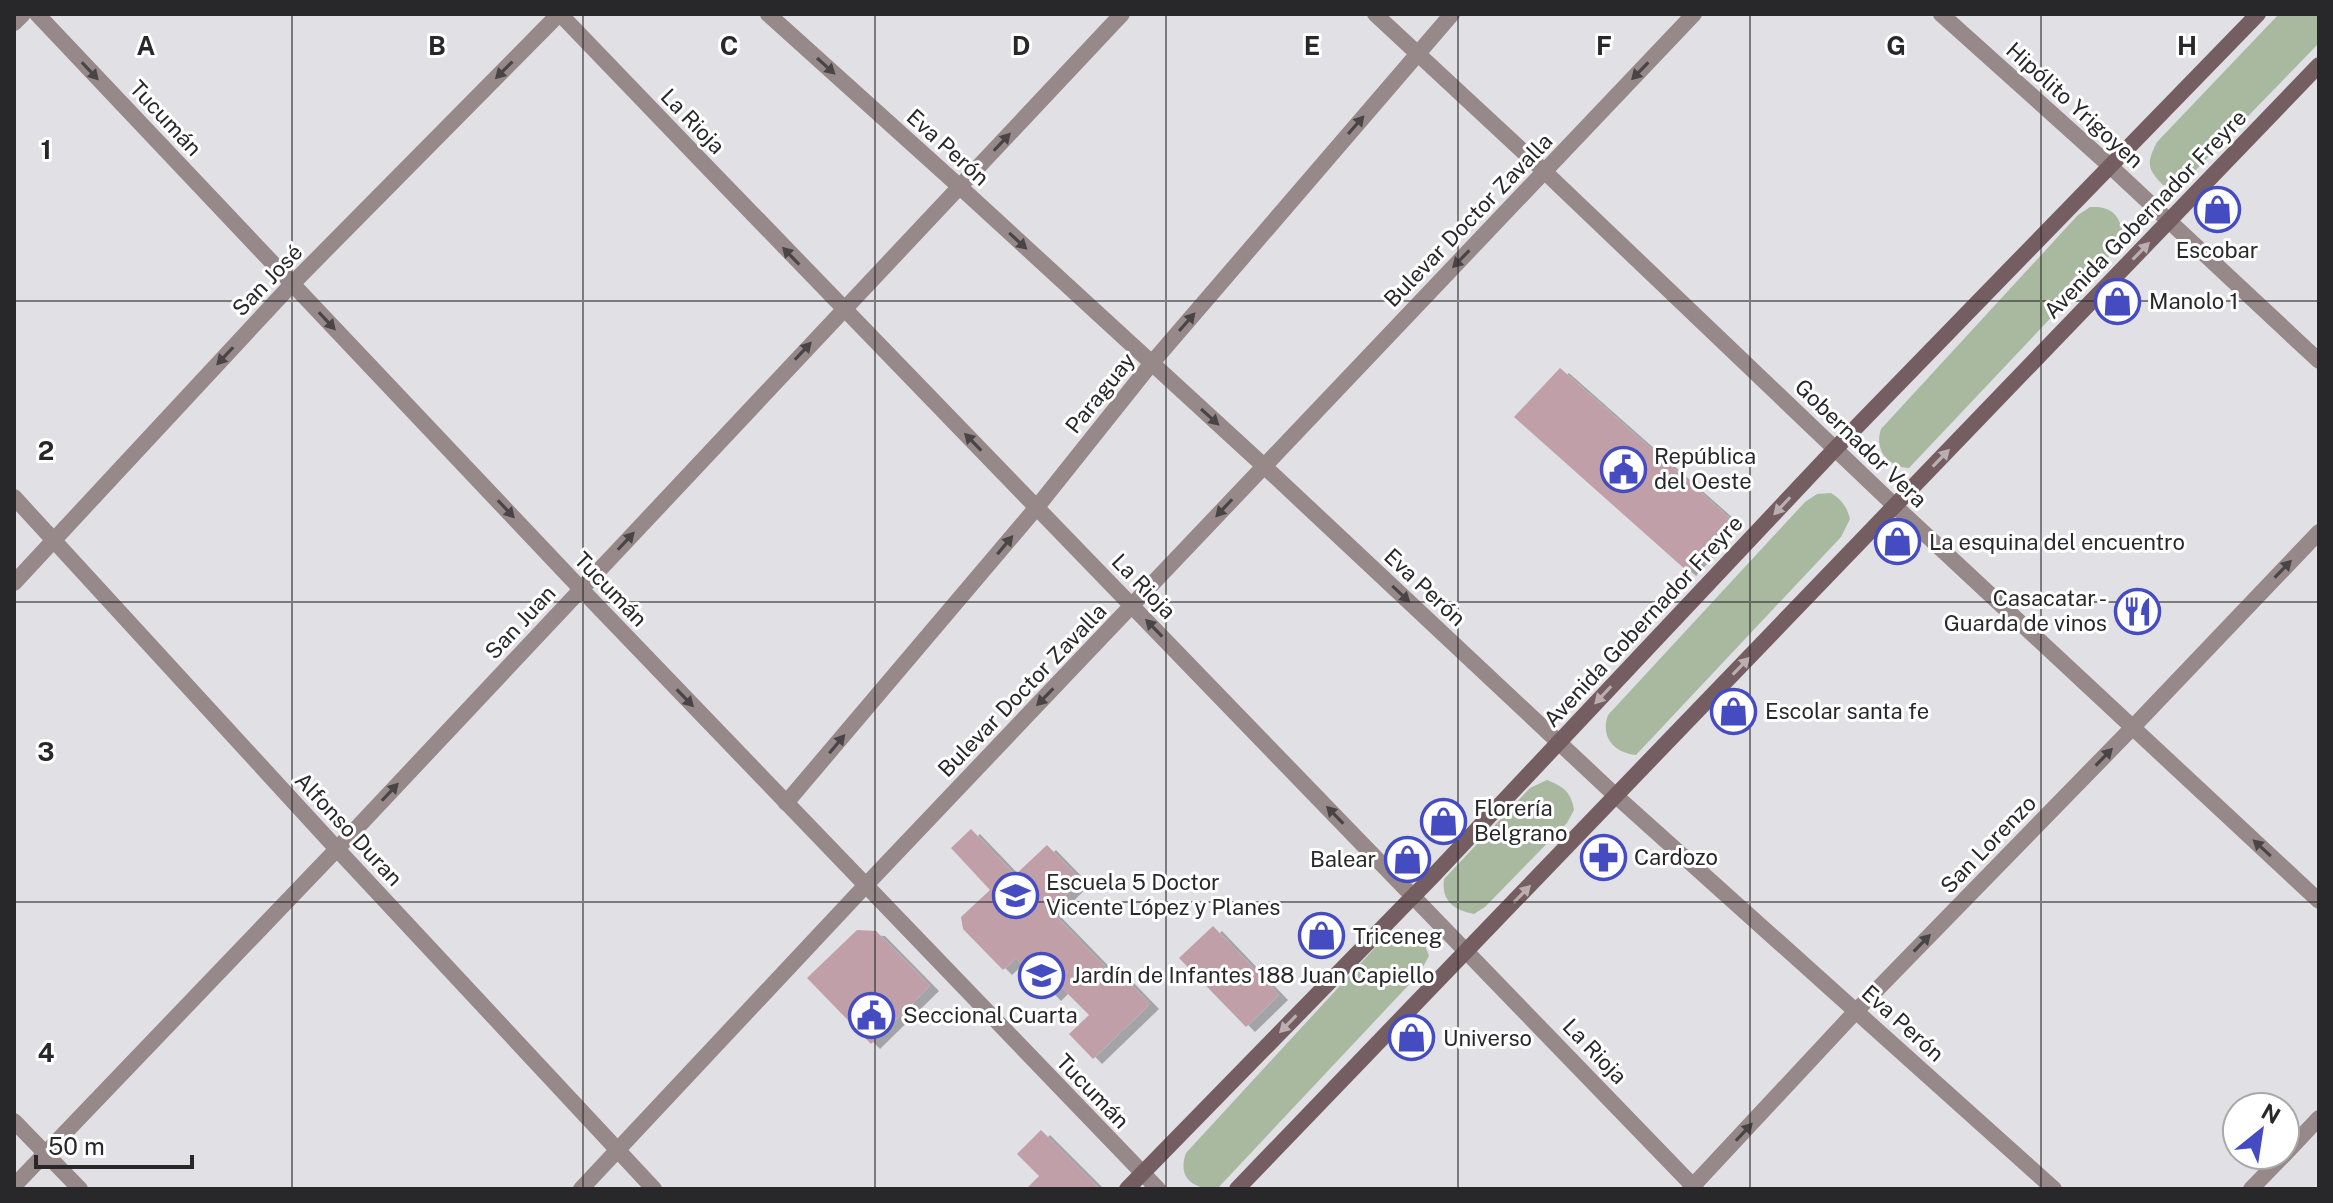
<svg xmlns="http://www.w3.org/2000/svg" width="2333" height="1203" viewBox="0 0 2333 1203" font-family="'Public Sans',sans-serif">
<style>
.green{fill:#a8b99f}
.building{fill:#c09fa8;filter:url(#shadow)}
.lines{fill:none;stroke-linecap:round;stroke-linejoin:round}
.minor{stroke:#97888a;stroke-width:16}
.tertiary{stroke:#97888a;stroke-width:16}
.secondary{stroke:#745e61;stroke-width:16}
.oneway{fill:#494547}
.oneway2{fill:#baaeb0}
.grid{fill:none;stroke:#28282a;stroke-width:2;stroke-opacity:0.55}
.labels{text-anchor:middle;stroke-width:6;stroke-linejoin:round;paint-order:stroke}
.street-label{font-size:22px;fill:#28282a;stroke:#fff}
.poi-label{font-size:22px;fill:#28282a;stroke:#fff;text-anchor:start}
.grid-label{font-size:26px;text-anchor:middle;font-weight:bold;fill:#28282a;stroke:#fff;stroke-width:6;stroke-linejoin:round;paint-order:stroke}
</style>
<defs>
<filter id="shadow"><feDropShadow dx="9" dy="5" stdDeviation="0" flood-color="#0004"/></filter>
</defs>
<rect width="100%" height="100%" fill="#e0e0e5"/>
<g class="green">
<path d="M2279,14H2319V43L2187,179L2174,185H2163C2146,168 2147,162 2157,142Z"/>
<path d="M2090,207C2110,206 2118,213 2123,232L2114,251L1909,468C1887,467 1874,449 1881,429L2078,215Z"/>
<path d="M1831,493C1842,500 1847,507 1850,519L1841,537L1636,755C1614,753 1600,737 1608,715L1805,502L1817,494Z"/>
<path d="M1547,780C1564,787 1571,792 1574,810L1567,823L1485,907L1474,914C1454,910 1441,901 1444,879L1530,788Z"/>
<path d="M1409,930C1421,937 1425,944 1429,956L1419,974L1217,1189C1193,1189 1177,1178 1186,1153L1383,939L1395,931Z"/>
</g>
<g class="building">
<path d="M1560,368L1733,521L1687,571L1514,417Z"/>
<path d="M971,829L1015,875L1047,845L1081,880L1050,910L1117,979L1122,975L1150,1004L1093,1059L1069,1034L1089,1015L1061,987L1052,996L1016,958L1003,970L963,929L961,917L990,890L951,848Z"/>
<path d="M1213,926L1279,995L1246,1027L1179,958Z"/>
<path d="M857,930L876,931L930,986L871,1044L807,978Z"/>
<path d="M1041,1130L1100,1189H1026L1039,1176L1017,1154Z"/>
</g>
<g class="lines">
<g class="minor">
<path d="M37,14L581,589L1158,1189"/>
<path d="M560,14C937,407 1319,795 1696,1189"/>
<path d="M768,14L960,187L1264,466L1616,796L2054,1189"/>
<path d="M1375,14L1544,171L1895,506L2319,901"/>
<path d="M1941,14L2109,165L2319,361"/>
<path d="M14,23L23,14"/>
<path d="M14,497L337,849L654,1189"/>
<path d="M14,583L292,284L559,14"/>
<path d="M786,803L1037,507L1151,364L1452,14"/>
<path d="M2285,1154L2319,1118"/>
<path d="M14,1186L337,849L1122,14"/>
<path d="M581,1189L866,885L1694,14"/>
<path d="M1690,1189L1857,1010L2133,727L2319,532"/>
<path d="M2251,1189L2284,1155"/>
</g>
<path class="tertiary" d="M14,1121L80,1189"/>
<g class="secondary">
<path d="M1127,1189L1432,877L1835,449L2258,14"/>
<path d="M1237,1189L2319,65"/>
</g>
</g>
<defs><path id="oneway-solid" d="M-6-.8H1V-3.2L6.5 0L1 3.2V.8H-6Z" transform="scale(2)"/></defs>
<g class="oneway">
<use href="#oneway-solid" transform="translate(826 66) rotate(42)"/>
<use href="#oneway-solid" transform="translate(504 70) rotate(135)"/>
<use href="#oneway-solid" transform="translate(90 71) rotate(47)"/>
<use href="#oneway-solid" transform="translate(1640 71) rotate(134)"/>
<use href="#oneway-solid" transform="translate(1356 125) rotate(-49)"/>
<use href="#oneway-solid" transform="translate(1002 142) rotate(-47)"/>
<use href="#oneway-solid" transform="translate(1018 241) rotate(43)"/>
<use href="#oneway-solid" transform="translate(791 256) rotate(-134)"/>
<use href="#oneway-solid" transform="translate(1461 259) rotate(134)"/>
<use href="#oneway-solid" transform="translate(327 321) rotate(47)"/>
<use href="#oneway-solid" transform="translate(1187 322) rotate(-49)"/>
<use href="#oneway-solid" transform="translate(803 351) rotate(-47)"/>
<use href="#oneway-solid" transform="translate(225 356) rotate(133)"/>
<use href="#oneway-solid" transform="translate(1210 417) rotate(42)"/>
<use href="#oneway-solid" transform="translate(973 442) rotate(-134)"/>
<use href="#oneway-solid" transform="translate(1224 508) rotate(133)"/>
<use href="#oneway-solid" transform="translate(506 509) rotate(47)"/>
<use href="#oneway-solid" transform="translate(626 541) rotate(-47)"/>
<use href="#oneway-solid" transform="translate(1005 545) rotate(-50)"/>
<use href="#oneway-solid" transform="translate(2283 569) rotate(-46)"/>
<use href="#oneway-solid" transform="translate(1401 594) rotate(43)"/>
<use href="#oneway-solid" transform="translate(1154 628) rotate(-134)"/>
<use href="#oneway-solid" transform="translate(1045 697) rotate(134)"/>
<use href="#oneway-solid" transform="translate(685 698) rotate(46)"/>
<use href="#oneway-solid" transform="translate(837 744) rotate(-50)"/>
<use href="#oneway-solid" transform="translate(2104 757) rotate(-46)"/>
<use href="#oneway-solid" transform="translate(390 792) rotate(-47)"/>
<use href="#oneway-solid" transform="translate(1335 815) rotate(-134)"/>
<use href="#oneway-solid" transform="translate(2262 848) rotate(-137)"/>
<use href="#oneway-solid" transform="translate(1922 943) rotate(-46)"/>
<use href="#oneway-solid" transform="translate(1744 1132) rotate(-47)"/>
</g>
<g class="oneway2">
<use href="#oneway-solid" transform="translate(2141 251) rotate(-46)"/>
<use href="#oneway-solid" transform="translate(1941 458) rotate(-46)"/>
<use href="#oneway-solid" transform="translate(1782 506) rotate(133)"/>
<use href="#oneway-solid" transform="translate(1741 666) rotate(-46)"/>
<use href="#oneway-solid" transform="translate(1603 695) rotate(133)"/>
<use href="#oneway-solid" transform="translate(1522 894) rotate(-46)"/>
<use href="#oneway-solid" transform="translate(1288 1024) rotate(134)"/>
</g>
<path class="grid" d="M292,14V1189M583,14V1189M875,14V1189M1166,14V1189M1458,14V1189M1750,14V1189M2041,14V1189M14,301H2319M14,602H2319M14,902H2319"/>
<defs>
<symbol id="shop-ring" viewBox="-11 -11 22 22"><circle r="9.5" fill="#fff" stroke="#454bc1" stroke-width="1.5"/><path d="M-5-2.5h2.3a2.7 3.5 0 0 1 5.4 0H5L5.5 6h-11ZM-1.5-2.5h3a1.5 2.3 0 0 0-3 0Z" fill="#454bc1"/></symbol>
<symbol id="civic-ring" viewBox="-11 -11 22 22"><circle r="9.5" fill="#fff" stroke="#454bc1" stroke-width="1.5"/><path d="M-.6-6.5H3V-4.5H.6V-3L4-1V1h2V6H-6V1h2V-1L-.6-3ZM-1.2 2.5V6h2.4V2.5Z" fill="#454bc1"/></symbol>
<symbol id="restaurant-ring" viewBox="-11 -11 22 22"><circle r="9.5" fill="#fff" stroke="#454bc1" stroke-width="1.5"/><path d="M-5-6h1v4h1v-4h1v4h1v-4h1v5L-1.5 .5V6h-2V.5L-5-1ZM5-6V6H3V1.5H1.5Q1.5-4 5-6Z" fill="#454bc1"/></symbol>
<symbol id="pharmacy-ring" viewBox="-11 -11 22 22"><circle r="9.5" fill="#fff" stroke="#454bc1" stroke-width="1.5"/><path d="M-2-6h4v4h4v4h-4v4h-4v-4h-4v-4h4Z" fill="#454bc1"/></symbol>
<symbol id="school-ring" viewBox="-11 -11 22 22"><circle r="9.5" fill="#fff" stroke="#454bc1" stroke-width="1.5"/><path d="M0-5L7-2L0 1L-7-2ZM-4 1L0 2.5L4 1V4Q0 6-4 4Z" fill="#454bc1"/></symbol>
</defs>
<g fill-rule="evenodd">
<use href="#shop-ring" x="2192" y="184" width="51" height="51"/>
<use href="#shop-ring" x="2092" y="276" width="51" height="51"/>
<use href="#civic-ring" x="1598" y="444" width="51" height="51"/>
<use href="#shop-ring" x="1872" y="516" width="51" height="51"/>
<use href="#restaurant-ring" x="2112" y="586" width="51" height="51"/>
<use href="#shop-ring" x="1708" y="686" width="51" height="51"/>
<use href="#shop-ring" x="1418" y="796" width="51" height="51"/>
<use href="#pharmacy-ring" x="1578" y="832" width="51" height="51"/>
<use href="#shop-ring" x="1382" y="834" width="51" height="51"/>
<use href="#school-ring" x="990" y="870" width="51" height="51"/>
<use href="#shop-ring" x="1296" y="910" width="51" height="51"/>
<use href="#school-ring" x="1016" y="950" width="51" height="51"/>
<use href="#civic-ring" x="846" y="990" width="51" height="51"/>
<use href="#shop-ring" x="1386" y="1012" width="51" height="51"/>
</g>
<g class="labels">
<g class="street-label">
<text transform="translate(2075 105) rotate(42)" y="8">Hipólito Yrigoyen</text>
<text transform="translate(166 118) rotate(47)" y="8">Tucumán</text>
<text transform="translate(693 121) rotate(46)" y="8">La Rioja</text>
<text transform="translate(948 147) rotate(42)" y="8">Eva Perón</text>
<text transform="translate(2145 214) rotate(-46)" y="8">Avenida Gobernador Freyre</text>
<text transform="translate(1468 220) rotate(-46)" y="8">Bulevar Doctor Zavalla</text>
<text transform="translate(267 280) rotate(-46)" y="8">San José</text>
<text transform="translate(1100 393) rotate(-51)" y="8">Paraguay</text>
<text transform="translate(1861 443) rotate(44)" y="8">Gobernador Vera</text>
<text transform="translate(1144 586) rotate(46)" y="8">La Rioja</text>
<text transform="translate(1425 587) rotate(43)" y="8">Eva Perón</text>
<text transform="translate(611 589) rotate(46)" y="8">Tucumán</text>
<text transform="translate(1643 621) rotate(-47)" y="8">Avenida Gobernador Freyre</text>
<text transform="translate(520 622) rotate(-47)" y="8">San Juan</text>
<text transform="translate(1022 690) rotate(-46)" y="8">Bulevar Doctor Zavalla</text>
<text transform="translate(349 829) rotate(47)" y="8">Alfonso Duran</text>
<text transform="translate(1988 844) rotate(-46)" y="8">San Lorenzo</text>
<text transform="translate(1903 1023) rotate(42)" y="8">Eva Perón</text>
<text transform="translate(1595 1051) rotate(46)" y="8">La Rioja</text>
<text transform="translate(1093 1091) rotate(46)" y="8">Tucumán</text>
</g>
<g class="poi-label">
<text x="2217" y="258" text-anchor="middle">Escobar</text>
<text x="2149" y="309">Manolo 1</text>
<text x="1654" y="464">República<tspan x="1654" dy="25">del Oeste</tspan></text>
<text x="1929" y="550">La esquina del encuentro</text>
<text x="2107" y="606" text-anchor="end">Casacatar -<tspan x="2107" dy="25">Guarda de vinos</tspan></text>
<text x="1765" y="719">Escolar santa fe</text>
<text x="1474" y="816">Florería<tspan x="1474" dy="25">Belgrano</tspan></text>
<text x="1634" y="865">Cardozo</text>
<text x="1376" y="867" text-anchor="end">Balear</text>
<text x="1046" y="890">Escuela 5 Doctor<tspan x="1046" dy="25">Vicente López y Planes</tspan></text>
<text x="1353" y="944">Triceneg</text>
<text x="1072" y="983">Jardín de Infantes 188 Juan Capiello</text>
<text x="903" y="1023">Seccional Cuarta</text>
<text x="1443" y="1046">Universo</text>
</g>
</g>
<g class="grid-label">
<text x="146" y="55">A</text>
<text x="437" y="55">B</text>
<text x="729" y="55">C</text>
<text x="1021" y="55">D</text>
<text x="1312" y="55">E</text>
<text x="1604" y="55">F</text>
<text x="1896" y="55">G</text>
<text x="2187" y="55">H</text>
<text x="46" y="159">1</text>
<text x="46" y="460">2</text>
<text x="46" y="761">3</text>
<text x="46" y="1062">4</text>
</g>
<rect width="2333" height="1203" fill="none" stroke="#28282a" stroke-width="32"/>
<g transform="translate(2261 1131) rotate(30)"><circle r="38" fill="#ffffff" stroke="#a9a9aa" stroke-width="2"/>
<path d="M0-6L14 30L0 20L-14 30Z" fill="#454bc1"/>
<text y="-12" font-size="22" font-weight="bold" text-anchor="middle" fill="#28282a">N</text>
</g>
<path d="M36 1155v12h156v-12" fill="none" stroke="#28282a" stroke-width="4"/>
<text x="48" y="1155" font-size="24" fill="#28282a" stroke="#ffffff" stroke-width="6" paint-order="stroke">50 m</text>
</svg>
